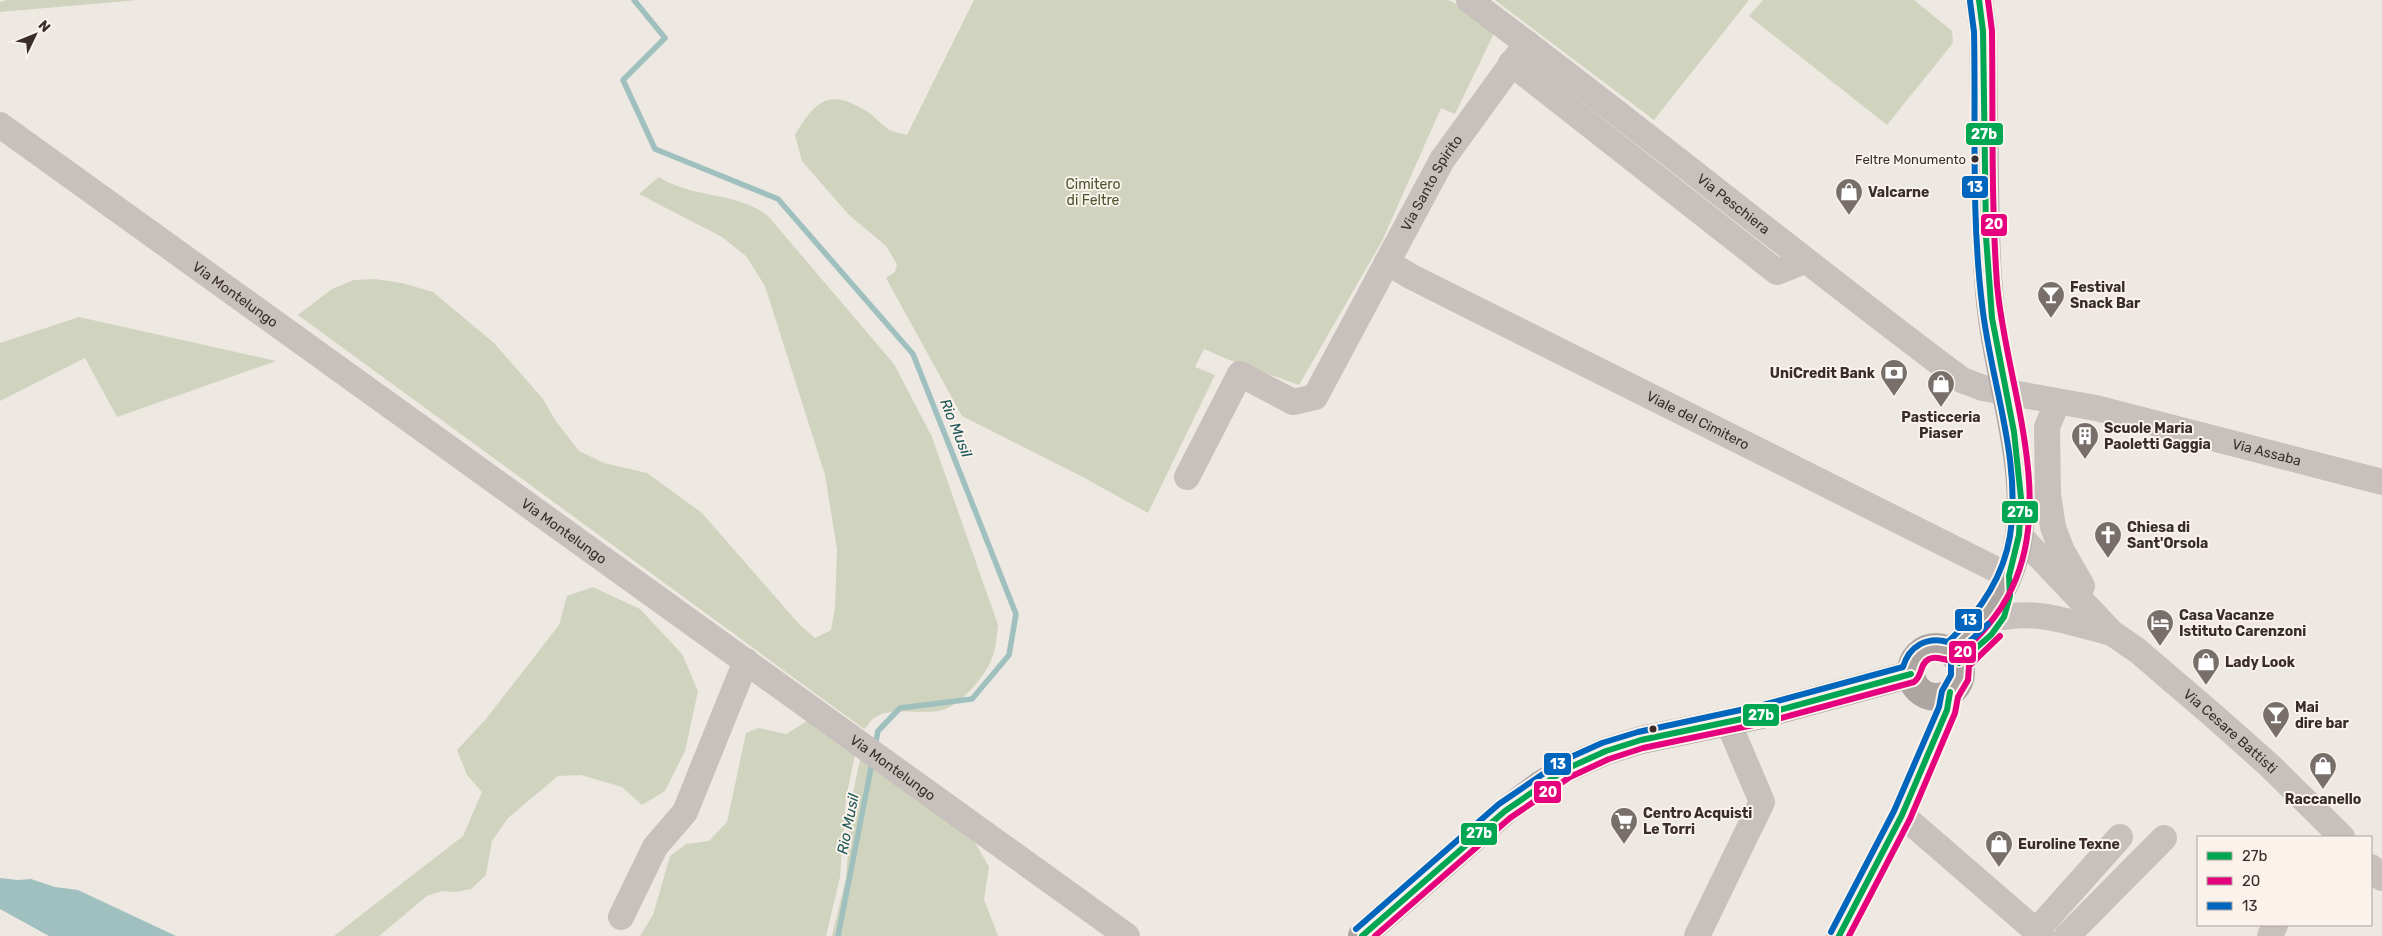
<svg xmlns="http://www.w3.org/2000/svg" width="2382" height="936" viewBox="0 0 2382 936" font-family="Rubik,sans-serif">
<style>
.green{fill:#d0d3bd}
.water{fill:#9fc0be}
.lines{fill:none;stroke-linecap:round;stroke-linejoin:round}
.stream{stroke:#9fc0be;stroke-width:5.5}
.minor{stroke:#c7c0bc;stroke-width:26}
.major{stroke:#aca5a1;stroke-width:28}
.bus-1-casing{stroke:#faf2eb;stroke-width:10}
.bus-2-casing{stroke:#faf2eb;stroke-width:10}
.bus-3-casing{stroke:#faf2eb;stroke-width:10}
.bus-1{stroke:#00a651;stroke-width:6}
.bus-2{stroke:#e5007d;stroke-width:6}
.bus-3{stroke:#0065bd;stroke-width:6}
.bus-dot{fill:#382d2a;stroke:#faf2eb;stroke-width:2}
.labels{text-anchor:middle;stroke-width:4;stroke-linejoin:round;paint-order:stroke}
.bus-label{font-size:13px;fill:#382d2a;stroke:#faf2eb;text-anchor:end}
.street-label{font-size:14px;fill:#382d2a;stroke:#faf2eb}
.park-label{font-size:14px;fill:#49562e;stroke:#faf2eb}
.poi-label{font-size:14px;font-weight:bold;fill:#382d2a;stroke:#faf2eb;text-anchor:start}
.water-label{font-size:15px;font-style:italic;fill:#1f5859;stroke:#faf2eb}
.line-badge{stroke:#faf2eb;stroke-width:2}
.badge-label{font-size:14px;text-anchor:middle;font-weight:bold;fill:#fff}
</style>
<rect width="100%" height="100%" fill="#eee8e2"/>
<g class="green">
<path d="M7,0H138L0,12V2Z"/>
<path d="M974,0H1448L1498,25L1455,114L1441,108L1382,241L1299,385L1227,359L1204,349L1195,367L1215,375L1148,513L1079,475L962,416L886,278L895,272L897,264L886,246L848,214L802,161L795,135C814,103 827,88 863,109C873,114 879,123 888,129C893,132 901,133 907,135Z"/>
<path d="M1495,0H1749L1654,120Z"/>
<path d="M1763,0H1914L1952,31L1953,43L1887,125L1749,16Z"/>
<path d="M659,177C693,199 736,191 768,216L894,364L932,437L998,625C997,634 996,647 993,655C988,674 958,709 938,711C921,714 888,707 874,718C870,721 868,726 864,729L298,315L332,289L354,280L375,279L402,283L433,292L494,343L543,399L555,420L579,451L604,463L647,473L702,513L799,624L815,638L831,630L835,607L837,549L825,475L765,286L746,256L722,237L639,194Z"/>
<path d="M79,317L276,361L117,417L85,358L0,401V343Z"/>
<path d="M593,587L640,609L682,654L698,691L685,751L665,791L642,805L622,787L581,775L558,776L508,818L492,841L486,875L471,889L456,892L442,891L427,896L379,936H334L463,836L482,792L467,775L457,750L486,719L559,625L567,596Z"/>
<path d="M812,718L855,755L846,798L840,877L826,936H640L653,915L670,856L686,844L709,841L727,822L746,733L759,728L786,734Z"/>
<path d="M861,755L969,832L989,867L984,899L998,936H832L846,878L852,798Z"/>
</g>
<path class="water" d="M0,878L18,880L31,879L55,887L78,890L176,936H49L0,909Z"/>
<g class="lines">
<g class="stream">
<path d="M634,0L665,38L623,80L655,149L778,199L913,354L1016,614L1009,655L972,699L900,708L878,731L875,746"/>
<path d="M838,936L872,763"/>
</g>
<g class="minor">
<path id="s1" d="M1469,0C1636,124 1796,256 1962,380L1983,388L2096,408L2382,482"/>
<path d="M1511,63L1777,272L1805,261"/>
<path id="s2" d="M0,125L1127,936"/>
<path id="s3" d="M1387,262L1410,276L2009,576"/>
<path d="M2060,402L2055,408L2047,427L2048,495L2053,527L2062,551L2082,586"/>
<path id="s4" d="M1187,477L1240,374L1293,402L1315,397L1442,160L1527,43"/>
<path id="s5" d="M2019,535L2112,633L2138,651L2215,717L2269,765L2342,837"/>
<path d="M2004,617C2040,610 2076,624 2112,633"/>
<path d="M1902,815L2042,936"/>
<path d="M2371,867L2382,878"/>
<path d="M621,917L655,847L685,812L746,661"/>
<path d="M2037,930L2120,837"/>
<path d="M1697,936L1762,802L1728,722"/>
<path d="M1839,936L1902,815L1947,710L1950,692"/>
<path d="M2067,936L2164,838"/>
<path d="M2270,936L2275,925"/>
</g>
<g class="major">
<circle cx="1936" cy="672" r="25"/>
<path d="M1950,652C1986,620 2013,584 2019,535C2028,462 2001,389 1992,318C1986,275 1986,230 1985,186C1984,135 1984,83 1983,31L1979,0"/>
<path d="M1362,936L1505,811L1540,785L1566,769L1606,751L1641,740L1761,715L1911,674"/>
</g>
<defs>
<g id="bus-1">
<path d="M1959,663L1991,635L2004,617L2010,596L2009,576L2019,535L2021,498L2014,432L1992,318L1986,237L1983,31L1979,0"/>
<path d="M1362,936L1505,811L1566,769L1606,751L1641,740L1761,715L1911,674"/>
<path d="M1839,936L1902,815L1947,710L1950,692"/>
</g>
<g id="bus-2">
<path d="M1375,936L1510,818L1570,777L1609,759L1643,748L1763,723L1914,682C1923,676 1919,664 1929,659C1938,654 1947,664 1956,658C1978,638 1999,616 2012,588C2056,495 2005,380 1997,284C1991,200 1993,115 1992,31L1988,0"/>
<path d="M1849,936L1910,819L1955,713L1958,697L1968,680L1969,666L2000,636"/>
</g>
<g id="bus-3">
<path d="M1356,929L1499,804L1562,761L1602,743L1638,732L1759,706L1903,667C1909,646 1927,636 1948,642C1979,613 2003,579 2010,536C2022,459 1990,380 1982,304C1971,214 1976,122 1974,32L1970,1"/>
<path d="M1831,932L1894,811L1939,707L1942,691L1951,675V659L1988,624"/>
</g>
</defs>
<use href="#bus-1" class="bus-1-casing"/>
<use href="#bus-2" class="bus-2-casing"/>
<use href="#bus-3" class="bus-3-casing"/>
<use href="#bus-1" class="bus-1"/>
<use href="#bus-2" class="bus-2"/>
<use href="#bus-3" class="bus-3"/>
</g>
<defs>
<symbol id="shop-pin" viewBox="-11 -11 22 30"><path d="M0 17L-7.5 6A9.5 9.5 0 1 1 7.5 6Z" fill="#786e6a" stroke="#faf2eb"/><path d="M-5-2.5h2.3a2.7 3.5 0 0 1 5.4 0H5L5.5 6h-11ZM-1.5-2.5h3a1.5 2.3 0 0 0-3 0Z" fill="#fff"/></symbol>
<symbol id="bar-pin" viewBox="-11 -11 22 30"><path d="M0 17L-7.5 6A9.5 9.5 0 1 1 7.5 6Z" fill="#786e6a" stroke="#faf2eb"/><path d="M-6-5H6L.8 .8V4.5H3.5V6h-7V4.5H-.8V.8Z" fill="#fff"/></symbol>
<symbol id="bank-pin" viewBox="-11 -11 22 30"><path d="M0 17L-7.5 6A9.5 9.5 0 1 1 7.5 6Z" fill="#786e6a" stroke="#faf2eb"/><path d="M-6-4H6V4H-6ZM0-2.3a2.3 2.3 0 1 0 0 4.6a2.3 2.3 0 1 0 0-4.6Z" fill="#fff"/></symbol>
<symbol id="building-pin" viewBox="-11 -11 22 30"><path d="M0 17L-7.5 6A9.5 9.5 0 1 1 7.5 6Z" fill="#786e6a" stroke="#faf2eb"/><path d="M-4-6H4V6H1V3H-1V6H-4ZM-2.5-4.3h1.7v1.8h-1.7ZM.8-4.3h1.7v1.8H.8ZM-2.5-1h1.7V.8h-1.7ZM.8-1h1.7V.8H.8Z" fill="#fff"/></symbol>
<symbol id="church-pin" viewBox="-11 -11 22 30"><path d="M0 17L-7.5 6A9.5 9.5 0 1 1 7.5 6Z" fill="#786e6a" stroke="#faf2eb"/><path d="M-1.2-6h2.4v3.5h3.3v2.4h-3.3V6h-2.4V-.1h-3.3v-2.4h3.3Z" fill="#fff"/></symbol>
<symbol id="hotel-pin" viewBox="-11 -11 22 30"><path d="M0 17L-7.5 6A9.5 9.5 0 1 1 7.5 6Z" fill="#786e6a" stroke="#faf2eb"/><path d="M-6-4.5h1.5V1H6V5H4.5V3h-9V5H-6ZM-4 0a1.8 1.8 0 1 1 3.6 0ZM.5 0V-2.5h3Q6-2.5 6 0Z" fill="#fff"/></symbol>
<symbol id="supermarket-pin" viewBox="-11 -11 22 30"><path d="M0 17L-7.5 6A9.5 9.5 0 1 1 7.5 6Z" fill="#786e6a" stroke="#faf2eb"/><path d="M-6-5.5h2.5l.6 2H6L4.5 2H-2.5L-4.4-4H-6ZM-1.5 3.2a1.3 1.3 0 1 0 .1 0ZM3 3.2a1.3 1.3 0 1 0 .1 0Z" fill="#fff"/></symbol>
</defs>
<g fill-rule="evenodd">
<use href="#shop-pin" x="1833" y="176" width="32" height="43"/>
<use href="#bar-pin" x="2035" y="279" width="32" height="43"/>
<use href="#bank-pin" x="1878" y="357" width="32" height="43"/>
<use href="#shop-pin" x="1925" y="368" width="32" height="43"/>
<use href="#building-pin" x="2069" y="420" width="32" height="43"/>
<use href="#church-pin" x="2092" y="519" width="32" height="43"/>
<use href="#hotel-pin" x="2144" y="607" width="32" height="43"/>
<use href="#shop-pin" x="2190" y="646" width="32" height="43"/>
<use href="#bar-pin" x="2260" y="699" width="32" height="43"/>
<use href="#shop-pin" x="2307" y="750" width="32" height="43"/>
<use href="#supermarket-pin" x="1608" y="805" width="32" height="43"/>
<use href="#shop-pin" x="1983" y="828" width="32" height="43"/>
</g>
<g class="bus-dot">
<circle cx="1975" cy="159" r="4.5"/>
<circle cx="1653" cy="729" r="4.5"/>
</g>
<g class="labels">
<g class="bus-label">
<text x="1966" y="164">Feltre Monumento</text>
</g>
<g class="street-label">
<text dy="5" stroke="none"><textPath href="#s4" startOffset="442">Via Santo Spirito</textPath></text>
<text dy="5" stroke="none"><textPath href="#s1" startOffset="334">Via Peschiera</textPath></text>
<text dy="5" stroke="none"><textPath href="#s2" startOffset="290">Via Montelungo</textPath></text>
<text dy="5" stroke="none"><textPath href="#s3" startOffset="349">Viale del Cimitero</textPath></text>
<text dy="5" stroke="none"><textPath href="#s1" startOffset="936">Via Assaba</textPath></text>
<text dy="5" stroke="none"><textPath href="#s2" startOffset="695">Via Montelungo</textPath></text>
<text dy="5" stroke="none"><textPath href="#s5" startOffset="289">Via Cesare Battisti</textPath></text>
<text dy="5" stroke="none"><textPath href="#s2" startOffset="1100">Via Montelungo</textPath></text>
</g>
<g class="park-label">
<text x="1093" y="189">Cimitero<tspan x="1093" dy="16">di Feltre</tspan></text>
</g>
<g class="poi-label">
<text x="1868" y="197">Valcarne</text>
<text x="2070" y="292">Festival<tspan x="2070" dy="16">Snack Bar</tspan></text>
<text x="1875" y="378" text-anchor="end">UniCredit Bank</text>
<text x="1941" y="422" text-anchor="middle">Pasticceria<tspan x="1941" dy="16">Piaser</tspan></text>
<text x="2104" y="433">Scuole Maria<tspan x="2104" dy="16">Paoletti Gaggia</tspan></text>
<text x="2127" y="532">Chiesa di<tspan x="2127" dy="16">Sant'Orsola</tspan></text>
<text x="2179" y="620">Casa Vacanze<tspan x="2179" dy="16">Istituto Carenzoni</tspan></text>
<text x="2225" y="667">Lady Look</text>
<text x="2295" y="712">Mai<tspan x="2295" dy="16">dire bar</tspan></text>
<text x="2323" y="804" text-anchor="middle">Raccanello</text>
<text x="1643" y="818">Centro Acquisti<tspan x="1643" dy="16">Le Torri</tspan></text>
<text x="2018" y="849">Euroline Texne</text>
</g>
<g class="water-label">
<text transform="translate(956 428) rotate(68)" y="5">Rio Musil</text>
<text transform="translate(848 824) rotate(-79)" y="5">Rio Musil</text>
</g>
</g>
<g class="line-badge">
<rect x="1965" y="122" width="39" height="24" rx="5" fill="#00a651"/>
<rect x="1961" y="175" width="28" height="24" rx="5" fill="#0065bd"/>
<rect x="1980" y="213" width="28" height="24" rx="5" fill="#e5007d"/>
<rect x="2001" y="500" width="38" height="24" rx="5" fill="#00a651"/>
<rect x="1954" y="608" width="29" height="24" rx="5" fill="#0065bd"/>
<rect x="1948" y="640" width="29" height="24" rx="5" fill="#e5007d"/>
<rect x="1742" y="703" width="38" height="24" rx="5" fill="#00a651"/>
<rect x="1543" y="752" width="29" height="24" rx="5" fill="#0065bd"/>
<rect x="1533" y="780" width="29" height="24" rx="5" fill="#e5007d"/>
<rect x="1460" y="822" width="38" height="24" rx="5" fill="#00a651"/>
</g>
<g class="badge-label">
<text x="1984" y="139">27b</text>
<text x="1975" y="192">13</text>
<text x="1994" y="229">20</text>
<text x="2020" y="517">27b</text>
<text x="1969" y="625">13</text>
<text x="1963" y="657">20</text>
<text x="1761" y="720">27b</text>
<text x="1558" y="769">13</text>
<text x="1548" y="797">20</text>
<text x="1479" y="838">27b</text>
</g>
<rect x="2197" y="836" width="175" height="90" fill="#faf2eb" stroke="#aca39e"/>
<rect x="2207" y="852" width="25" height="8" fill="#00a651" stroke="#aca39e"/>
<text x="2242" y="861" font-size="15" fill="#382d2a">27b</text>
<rect x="2207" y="877" width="25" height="8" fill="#e5007d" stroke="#aca39e"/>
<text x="2242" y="886" font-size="15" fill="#382d2a">20</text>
<rect x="2207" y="902" width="25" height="8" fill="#0065bd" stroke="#aca39e"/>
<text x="2242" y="911" font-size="15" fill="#382d2a">13</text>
<g transform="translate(35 35) rotate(47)" stroke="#faf2eb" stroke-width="4" paint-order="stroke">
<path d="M0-4L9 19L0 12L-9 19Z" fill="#382d2a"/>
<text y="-8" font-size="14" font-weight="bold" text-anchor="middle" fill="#382d2a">N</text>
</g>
</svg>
